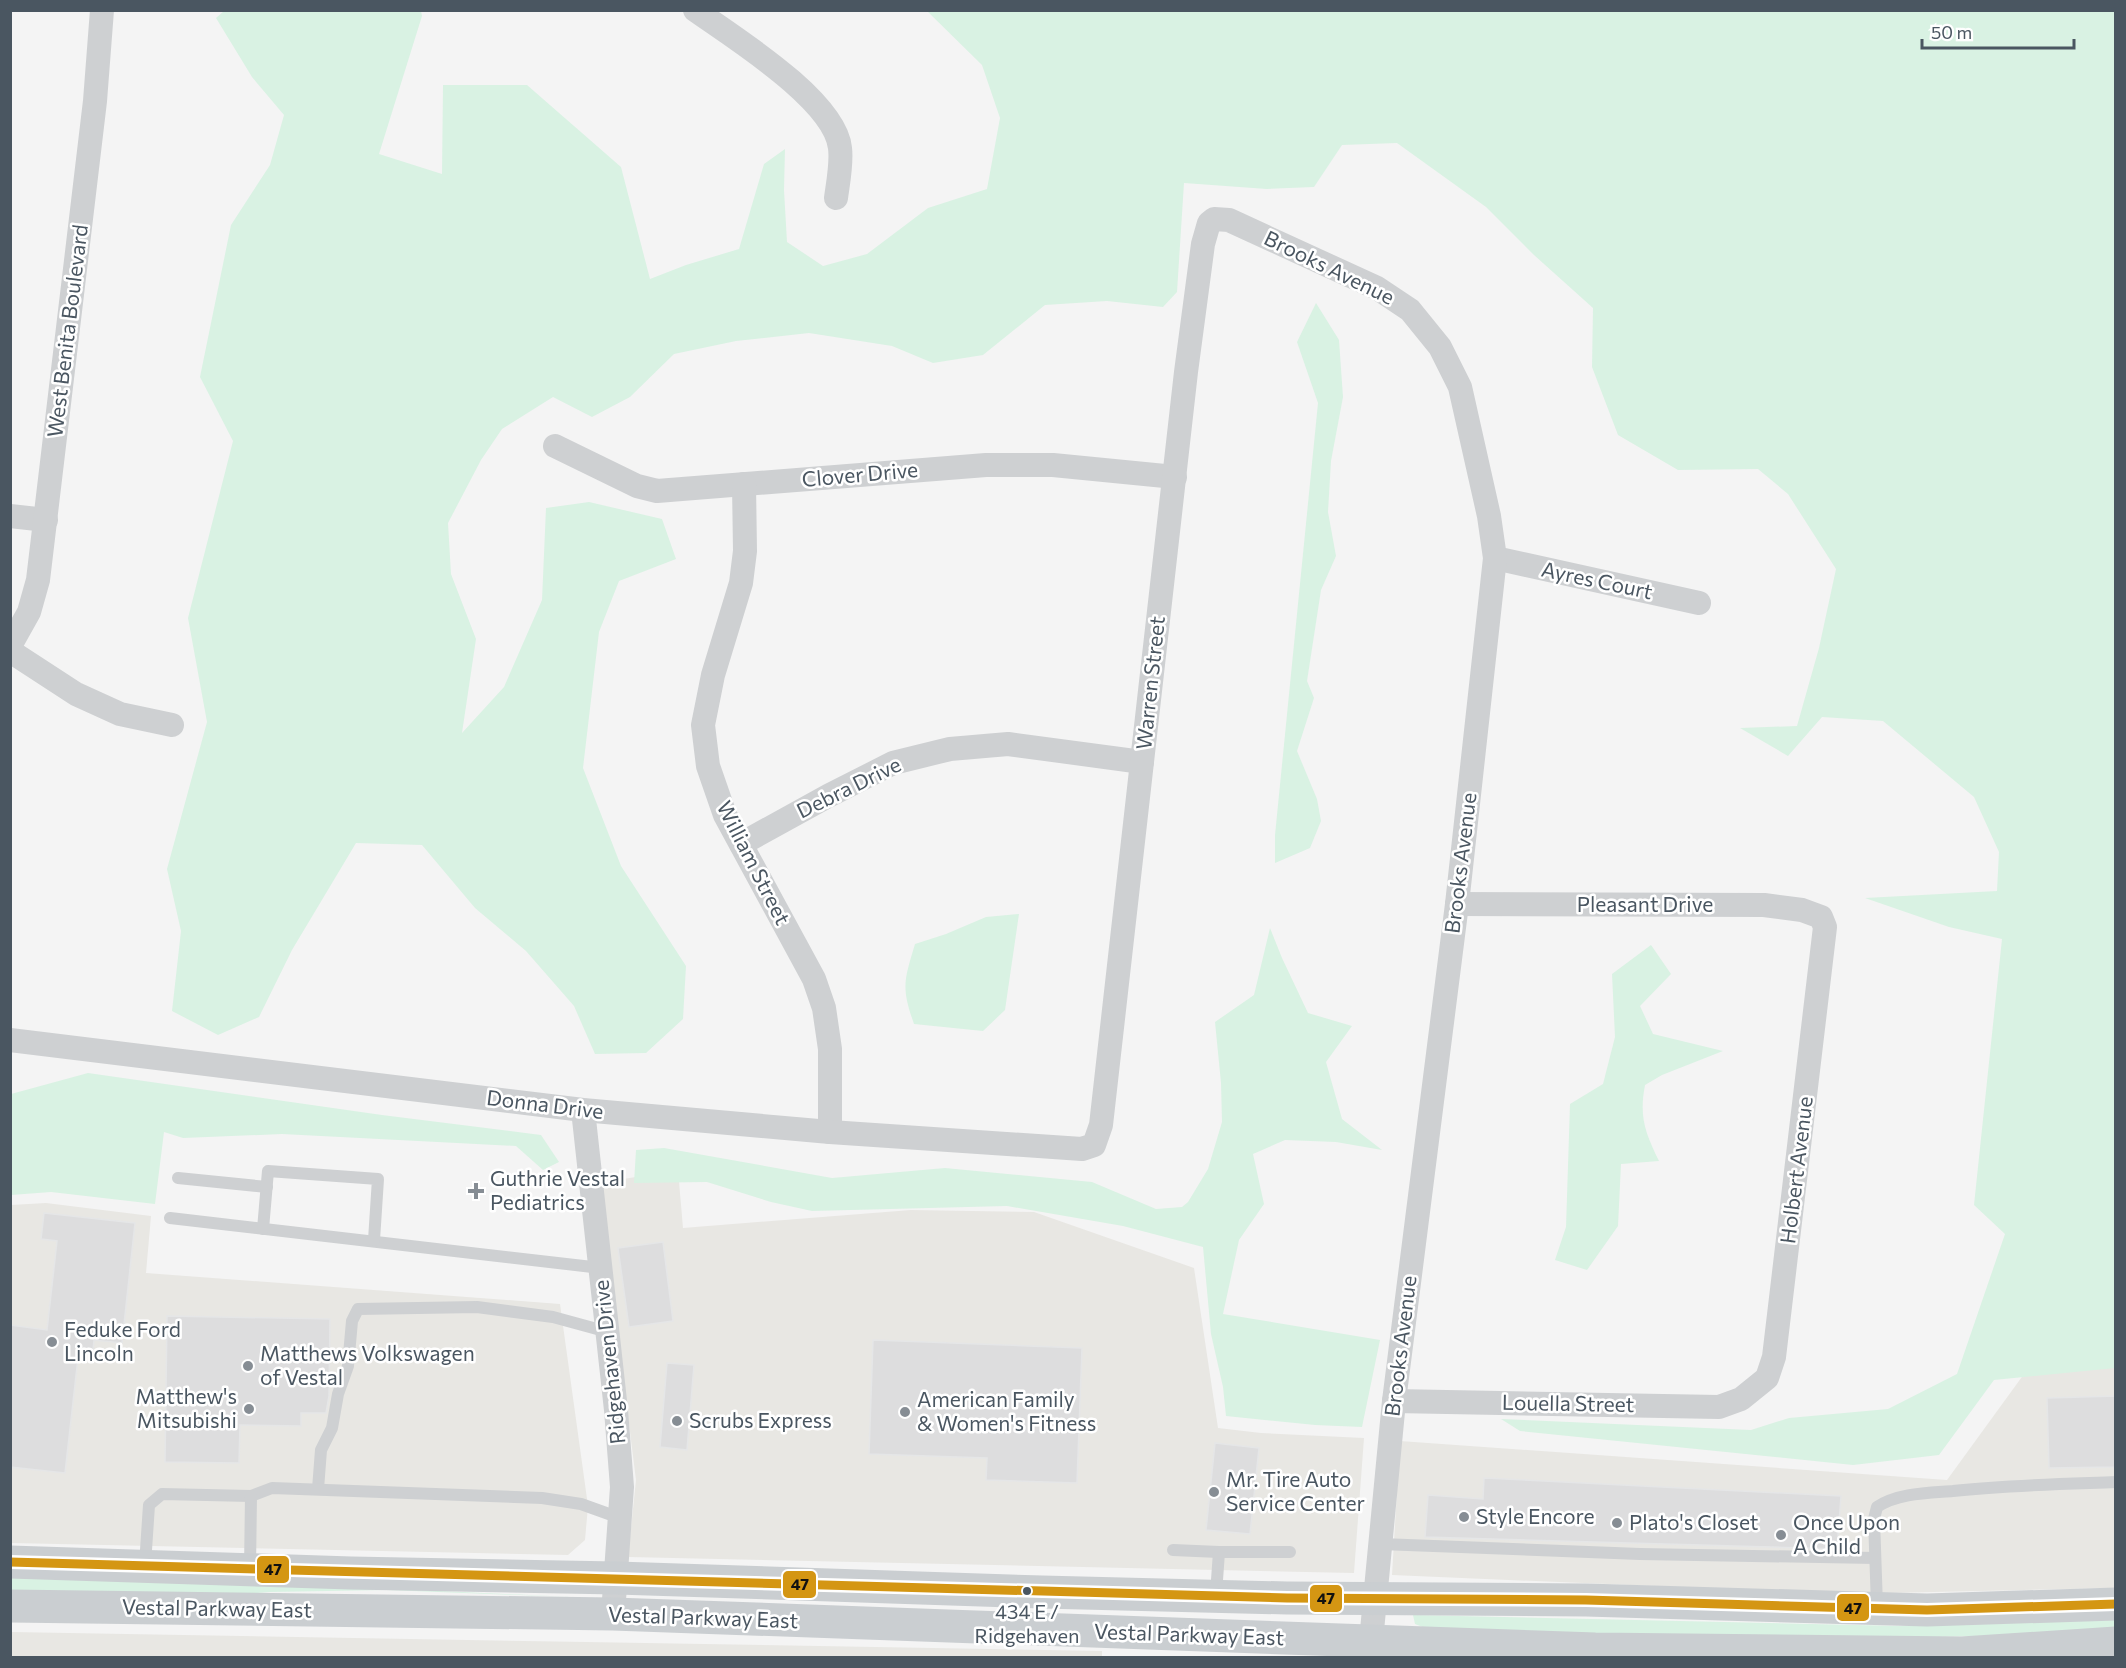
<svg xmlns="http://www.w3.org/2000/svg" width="2126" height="1668" viewBox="0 0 2126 1668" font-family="Commissioner,sans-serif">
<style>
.commercial{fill:#e8e7e3}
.green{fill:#d9f2e3}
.building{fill:#ddddde;stroke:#e5e6e7;stroke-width:1.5}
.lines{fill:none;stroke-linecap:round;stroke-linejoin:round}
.lane{stroke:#ced0d2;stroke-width:12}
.street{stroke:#ced0d2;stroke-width:24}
.primary{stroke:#caced1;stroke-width:33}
.bus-1-casing{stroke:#fff;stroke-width:14}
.bus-1{stroke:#d49613;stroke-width:9}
.poi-dot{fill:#868d94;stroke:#fff;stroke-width:2}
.bus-dot{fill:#4a5661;stroke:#fff;stroke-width:2}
.labels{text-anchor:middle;stroke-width:5;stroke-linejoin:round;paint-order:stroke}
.bus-label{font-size:20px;fill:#4a5661;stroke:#fff}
.street-label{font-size:21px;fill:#4a5661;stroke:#fff}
.poi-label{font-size:21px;fill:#4a5661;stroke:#fff;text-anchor:start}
.line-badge{stroke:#fff;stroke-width:2}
.pale-badge-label{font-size:16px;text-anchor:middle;font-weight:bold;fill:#111}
</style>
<rect width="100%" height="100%" fill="#f4f4f4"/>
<g class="commercial">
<path d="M678,1170L683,1228L911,1210L1034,1212L1194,1268L1218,1428L1261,1433L1364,1438L1354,1573L628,1557L636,1480L599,1183Z"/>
<path d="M46,1203L151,1216L146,1273L560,1304L588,1506L585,1540L568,1555L11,1543V1205Z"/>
<path d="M2115,1249V1588L1844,1594L1392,1575L1400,1441L1947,1480Z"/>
<path d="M11,1632L586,1642L1102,1651V1658H11Z"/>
</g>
<g class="green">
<path d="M224,11H421L422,16L379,154L442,174L443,85H527L621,167L650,279L686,265L739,249L764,164L785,149L784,190L787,242L823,266L867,254L928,208L987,189L1000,118L982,65L927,11H2115V1368L1994,1380L1939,1455L1853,1465L1520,1431L1501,1419L1751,1430L1789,1418L1888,1409L1957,1374L2005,1234L1974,1205L2002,939L1949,927L1865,898L1997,891L1999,852L1974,797L1883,721L1822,717L1788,756L1740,728L1797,726L1819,648L1836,569L1788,494L1758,469L1678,470L1618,435L1592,367L1593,308L1534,255L1486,207L1397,143L1342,145L1314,187L1267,189L1184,183L1177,292L1163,307L1107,301L1045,305L983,355L933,363L892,346L809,333L736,341L674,354L630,397L592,417L553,397L502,429L481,460L448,523L451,574L476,639L462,733L504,687L542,600L546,508L589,502L662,519L676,559L619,581L599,632L583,768L621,866L686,966L683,1019L646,1053L595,1054L574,1006L526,951L475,908L422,845L356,843L292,950L259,1017L218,1035L172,1011L181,931L167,869L207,722L188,618L233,441L200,377L231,225L270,165L284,115L252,77L216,18Z"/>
<path d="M1316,303L1339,340L1343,397L1331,461L1328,512L1336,556L1321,590L1307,681L1314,698L1297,751L1317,799L1321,821L1310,848L1275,863V835L1318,403L1297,342Z"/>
<path d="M1019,914L1005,1010L983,1031L914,1024C901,987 904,981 915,944L946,934L986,917Z"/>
<path d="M1270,928L1282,958L1308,1013L1352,1026L1326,1062L1342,1119L1382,1150L1336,1142L1285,1140L1253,1154L1264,1204L1239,1240L1223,1314L1380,1340L1362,1427L1315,1425L1226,1416L1223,1387L1211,1334L1203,1247L1123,1226L1007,1206L812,1211L771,1202L707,1182L634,1183L636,1150L664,1148L832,1178L945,1168L1092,1182L1156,1209L1182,1207L1188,1202L1208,1169L1222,1122L1221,1083L1215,1022L1254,995Z"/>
<path d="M1651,945L1671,974L1640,1006L1653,1034L1723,1051L1662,1075L1645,1085C1639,1117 1645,1132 1659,1161L1621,1164L1618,1226L1587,1270L1555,1260L1566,1227L1570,1104L1603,1084L1615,1037L1612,974Z"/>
<path d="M88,1073L382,1115L541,1135L559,1162L543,1170L516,1146L282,1134L183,1138L164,1132L155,1204L51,1192L11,1195V1094Z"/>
<path d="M11,1574L268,1583L571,1597L386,1590L269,1592L208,1597L11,1593Z"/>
<path d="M1413,1615L1900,1626L2115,1620L2116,1633L1882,1638L1433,1631L1415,1624Z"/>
</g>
<g class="building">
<path d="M44,1213L135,1223L122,1343L94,1340L92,1360L78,1358L65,1473L10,1467V1325L47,1330L57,1241L41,1239Z"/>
<path d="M663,1242L673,1321L629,1327L618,1248Z"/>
<path d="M167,1316L330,1319L329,1396L326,1413H301V1426L240,1425L239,1463L165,1462Z"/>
<path d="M873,1340L1082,1348L1077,1483L986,1480L987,1458L869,1454Z"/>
<path d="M667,1363L694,1365L687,1450L660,1447Z"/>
<path d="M2115,1396V1467L2049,1468L2047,1398Z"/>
<path d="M1215,1443L1259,1448L1250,1534L1206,1530Z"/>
<path d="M1484,1478L1841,1496L1837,1549L1425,1537L1428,1495L1483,1499Z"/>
</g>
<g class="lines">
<g class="lane">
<path d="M178,1178L267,1187"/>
<path d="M170,1218L601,1268"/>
<path d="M263,1229L268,1171L378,1179L374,1240"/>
<path d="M318,1489L321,1450L332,1428L338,1394L348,1366L352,1321L358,1309L477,1307L553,1317L608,1332"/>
<path d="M1381,1544L1640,1554L1875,1558"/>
<path d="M1173,1550L1219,1552"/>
<path d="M145,1565L149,1505L162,1494L251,1496L272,1488L542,1498L581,1504L620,1518"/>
<path d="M250,1569L251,1496"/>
<path d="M1216,1594L1219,1552H1290"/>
<path d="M1877,1606L1874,1519L1877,1507C1898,1493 1928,1493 1953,1491C2007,1485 2061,1484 2116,1482"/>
</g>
<g class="street">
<path d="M695,10C733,37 835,100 840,148C842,163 838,183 836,198"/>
<path d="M555,446L637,486L657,491L986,465H1053L1175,477"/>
<path d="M744,484L745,551L741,583L713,675L703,725L708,766L725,815L814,979L824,1008L830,1049V1132"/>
<path d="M10,516L46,520"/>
<path d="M1495,558L1699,603"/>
<path d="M10,646L29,612L38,580L95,101L102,10"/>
<path d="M10,651L76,694L120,714L172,725"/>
<path d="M741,844L828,796L893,763L950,749L1008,744L1142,762"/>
<path d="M10,1040L583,1110L830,1132L1082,1149L1094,1145L1101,1125L1186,372L1203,244L1209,223L1214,219L1229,220L1377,288L1410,310L1440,347L1460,387L1489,516L1495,558L1457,904L1394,1401L1371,1641"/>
<path d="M583,1110L616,1410L622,1487L613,1614"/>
<path d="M1394,1401L1719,1407L1741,1399L1767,1378L1774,1357L1825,927L1821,917L1802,910L1764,905L1457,904"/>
</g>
<g class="primary">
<path d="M10,1562L351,1573L617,1578L1042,1592L1287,1598L1586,1600L1927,1610L2116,1604"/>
<path d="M10,1606L613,1614L1595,1649L1962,1653L2116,1643"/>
</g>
<defs>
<path id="bus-1" d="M10,1562L1287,1598L1586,1600L1927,1610L2116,1604"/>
</defs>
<use href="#bus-1" class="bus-1-casing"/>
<use href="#bus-1" class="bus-1"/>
</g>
<g class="poi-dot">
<path d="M473 1182h6v6h6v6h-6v6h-6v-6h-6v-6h6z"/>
<circle cx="52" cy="1342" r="6"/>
<circle cx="248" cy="1366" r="6"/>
<circle cx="249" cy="1409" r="6"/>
<circle cx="905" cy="1412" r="6"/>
<circle cx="677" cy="1421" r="6"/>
<circle cx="1214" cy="1492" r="6"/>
<circle cx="1464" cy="1517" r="6"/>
<circle cx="1617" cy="1523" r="6"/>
<circle cx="1781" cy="1535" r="6"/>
</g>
<circle class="bus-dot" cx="1027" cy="1591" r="5"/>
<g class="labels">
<g class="bus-label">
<text x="1027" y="1619">434 E /<tspan x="1027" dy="24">Ridgehaven</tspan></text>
</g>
<g class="street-label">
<text transform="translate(1329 268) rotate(26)" y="7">Brooks Avenue</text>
<text transform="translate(68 331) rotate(-83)" y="7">West Benita Boulevard</text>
<text transform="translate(860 475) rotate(-5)" y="7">Clover Drive</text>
<text transform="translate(1597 581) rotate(12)" y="7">Ayres Court</text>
<text transform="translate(1151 683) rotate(-84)" y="7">Warren Street</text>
<text transform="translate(849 788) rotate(-26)" y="7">Debra Drive</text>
<text transform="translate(753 863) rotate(63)" y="7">William Street</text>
<text transform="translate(1461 863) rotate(-83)" y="7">Brooks Avenue</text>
<text x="1645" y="912">Pleasant Drive</text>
<text transform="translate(545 1105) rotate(7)" y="7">Donna Drive</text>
<text transform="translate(1797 1170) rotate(-83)" y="7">Holbert Avenue</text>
<text transform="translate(1401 1346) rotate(-83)" y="7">Brooks Avenue</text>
<text transform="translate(610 1362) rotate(-96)" y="7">Ridgehaven Drive</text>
<text transform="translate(1568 1404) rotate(1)" y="7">Louella Street</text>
<text transform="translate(217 1609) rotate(1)" y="7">Vestal Parkway East</text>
<text transform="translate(703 1618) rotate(2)" y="7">Vestal Parkway East</text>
<text transform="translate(1189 1635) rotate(2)" y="7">Vestal Parkway East</text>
</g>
<g class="poi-label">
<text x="490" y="1186">Guthrie Vestal<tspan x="490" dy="24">Pediatrics</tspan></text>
<text x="64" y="1337">Feduke Ford<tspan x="64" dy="24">Lincoln</tspan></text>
<text x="260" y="1361">Matthews Volkswagen<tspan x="260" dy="24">of Vestal</tspan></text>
<text x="237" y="1404" text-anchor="end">Matthew's<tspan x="237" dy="24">Mitsubishi</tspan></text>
<text x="917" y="1407">American Family<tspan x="917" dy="24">&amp; Women's Fitness</tspan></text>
<text x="689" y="1428">Scrubs Express</text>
<text x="1226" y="1487">Mr. Tire Auto<tspan x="1226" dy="24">Service Center</tspan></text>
<text x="1476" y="1524">Style Encore</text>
<text x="1629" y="1530">Plato's Closet</text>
<text x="1793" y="1530">Once Upon<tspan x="1793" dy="24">A Child</tspan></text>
</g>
</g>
<g class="line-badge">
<rect x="256" y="1555" width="34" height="29" rx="6" fill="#d49613"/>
<rect x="782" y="1570" width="35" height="29" rx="6" fill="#d49613"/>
<rect x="1309" y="1584" width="34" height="29" rx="6" fill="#d49613"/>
<rect x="1836" y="1593" width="34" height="29" rx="6" fill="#d49613"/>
</g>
<g class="pale-badge-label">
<text x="273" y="1575">47</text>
<text x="800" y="1590">47</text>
<text x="1326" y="1604">47</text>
<text x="1853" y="1614">47</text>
</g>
<rect width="2126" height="1668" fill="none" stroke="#4a5661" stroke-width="24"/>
<path d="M1922 39v9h152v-9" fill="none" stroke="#4a5661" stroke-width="3"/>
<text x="1931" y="39" font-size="18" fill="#4a5661" stroke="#ffffff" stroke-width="4.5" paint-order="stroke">50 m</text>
</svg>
